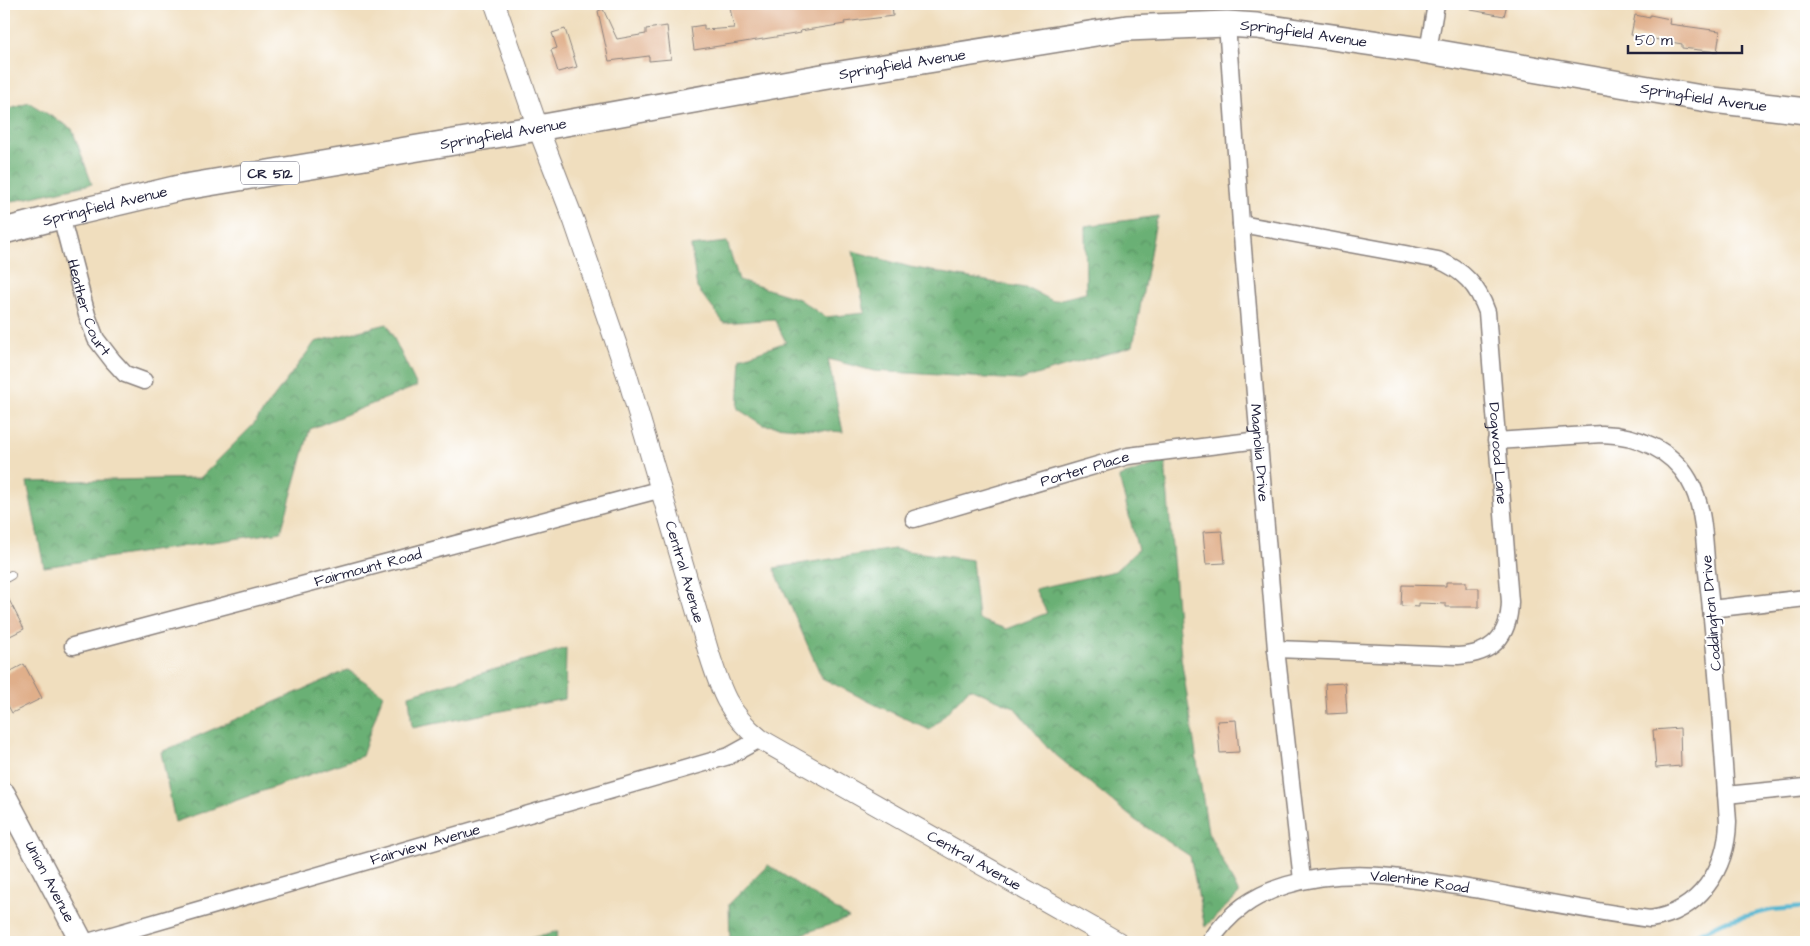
<svg xmlns="http://www.w3.org/2000/svg" width="1810" height="946" viewBox="0 0 1810 946" font-family="'Architects Daughter',sans-serif">
<style>
.forest{fill:url(#forest-crowns);stroke:#466958}
.lines{fill:none;stroke-linecap:round;stroke-linejoin:round}
.stream{stroke:#50b4cf;stroke-width:4.5}
.building{fill:#e0af8a}
.service-casing{stroke:#89807c;stroke-width:10}
.minor-casing{stroke:#89807c;stroke-width:19}
.tertiary-casing{stroke:#89807c;stroke-width:22}
.secondary-casing{stroke:#89807c;stroke-width:25}
.primary-casing{stroke:#89807c;stroke-width:28}
.service{stroke:#fff;stroke-width:8}
.minor{stroke:#fff;stroke-width:16}
.tertiary{stroke:#fff;stroke-width:20}
.secondary{stroke:#fff;stroke-width:22}
.primary{stroke:#fff;stroke-width:25}
.labels{text-anchor:middle;stroke-width:4;stroke-linejoin:round;paint-order:stroke}
.shield{fill:#fff;stroke:#646476;stroke-width:1}
.shield-label{font-size:14px;font-weight:bold;fill:#22223b}
.street-label{font-size:15px;fill:#22223b;stroke:#fff}
</style>
<defs>
<pattern id="forest-crowns" width="20" height="18" patternUnits="userSpaceOnUse" patternTransform="scale(1.25)"><rect width="20" height="18" fill="#6ab075"/><path d="M2 6a3 3 0 1 1 6 0M12 15a3 3 0 1 1 6 0" fill="none" stroke="#578f61"/></pattern>
</defs>
<rect width="100%" height="100%" fill="#fff"/>
<filter id="ink" filterUnits="userSpaceOnUse"><feTurbulence type="fractalNoise" baseFrequency=".02" numOctaves="2"/><feDisplacementMap in="SourceGraphic" scale="10" xChannelSelector="R" yChannelSelector="G"/><feConvolveMatrix kernelMatrix="1 2 1 2 8 2 1 2 1" color-interpolation-filters="sRGB"/></filter>
<filter id="wash" filterUnits="userSpaceOnUse"><feTurbulence type="fractalNoise" baseFrequency=".0096" numOctaves="4" result="noise"/><feDisplacementMap in="SourceGraphic" scale="20" xChannelSelector="R" yChannelSelector="G"/><feGaussianBlur stdDeviation="1.12" result="paint"/><feColorMatrix in="noise" values="0 0 0 0 0 0 0 0 0 0 0 0 0 0 0 0 0 1.4 0 .05"/><feComposite in="paint" operator="in"/></filter>
<g filter="url(#wash)">
<rect width="100%" height="100%" fill="#f0debe"/>
<g class="forest">
<path d="M28,102L72,129L92,184L4,203V110Z"/>
<path d="M1159,216L1156,221L1133,346L1020,380L874,371L828,359L843,432L763,425L738,409L741,358L786,342L774,319L724,323L697,288L691,246L727,242L739,280L799,299L825,317L865,313L853,251L910,267L1030,289L1053,301L1086,293L1085,226Z"/>
<path d="M387,324L417,386L310,429L281,532L44,567L27,482L200,478L253,425L315,342Z"/>
<path d="M1165,461L1181,657L1208,832L1239,894L1205,927L1190,856L1135,820L1051,751L1014,707L970,688L930,730L878,706L822,678L774,568L894,549L972,560L978,619L1006,629L1047,613L1035,589L1115,571L1138,550L1119,477Z"/>
<path d="M566,648L565,699L412,728L409,695Z"/>
<path d="M348,670L383,694L362,756L175,822L161,752Z"/>
<path d="M768,865L849,918L779,942H730L729,904Z"/>
<path d="M558,931L555,942H516Z"/>
</g>
<g class="lines">
<path class="stream" d="M1681,942L1726,921L1771,910L1806,907"/>
</g>
<g id="blocks">
<g class="building">
<path d="M753,4L754,8L780,4H892L893,16L844,22L845,24L800,31L801,33L694,50L691,27L704,25V30L734,28L730,8Z"/>
<path d="M1471,4H1507L1504,16L1471,10Z"/>
<path d="M603,9L617,39L646,34V29L667,26L671,59L649,61V56L609,61L598,11Z"/>
<path d="M1635,15L1650,18V15L1670,19L1669,24L1720,31L1717,52L1682,48V44L1631,35Z"/>
<path d="M565,29L577,67L558,72L551,50L557,48L552,33Z"/>
<path d="M1222,531L1225,563L1206,564L1203,532Z"/>
<path d="M1446,582H1466V588H1479V607H1446V604L1419,603V607L1401,606L1402,585L1446,586Z"/>
<path d="M4,590L24,629L4,639Z"/>
<path d="M24,664L42,698L12,713L4,698V675Z"/>
<path d="M1345,683L1347,713L1327,714L1325,684Z"/>
<path d="M1236,720L1239,752L1220,753L1217,721Z"/>
<path d="M1680,728L1681,766L1656,768L1653,730Z"/>
</g>
</g>
</g>
<g filter="url(#ink)">
<use href="#blocks" fill-opacity="0" stroke="#89807c" stroke-width="1"/>
<g class="lines">
<defs>
<path id="service" d="M4,579L11,575"/>
<g id="minor">
<path id="s1" d="M1227,24L1241,224L1276,649L1302,880"/>
<path d="M1428,51L1436,4"/>
<path id="s2" d="M61,216L87,315L96,339L113,361L125,374L144,381"/>
<path id="s3" d="M1241,224L1438,260C1463,270 1478,286 1487,312L1510,602C1509,637 1492,654 1458,656L1276,649"/>
<path id="s4" d="M914,519L1128,456L1259,440"/>
<path d="M1711,609L1806,598"/>
<path id="s5" d="M73,646L662,489"/>
<path d="M1726,795L1806,787"/>
<path id="s6" d="M88,942L729,756L760,739"/>
<path id="s7" d="M1210,942C1229,912 1254,895 1287,885C1353,865 1419,880 1486,891C1540,901 1595,912 1650,919C1699,912 1727,869 1728,822C1722,739 1717,655 1707,572C1704,542 1705,507 1689,480C1671,449 1637,435 1602,434L1496,441"/>
</g>
<g id="tertiary">
<path id="s8" d="M495,4L538,128L574,221L627,375L708,650C720,688 727,713 760,739L1118,942"/>
</g>
<g id="secondary">
<path id="s9" d="M4,794L82,942"/>
</g>
<g id="primary">
<path id="s10" d="M4,231L61,216L179,188L538,128L822,77L1127,28L1227,24L1257,26L1428,51L1713,100L1806,111"/>
</g>
</defs>
<use href="#service" class="service-casing"/>
<use href="#minor" class="minor-casing"/>
<use href="#tertiary" class="tertiary-casing"/>
<use href="#secondary" class="secondary-casing"/>
<use href="#primary" class="primary-casing"/>
<use href="#service" class="service"/>
<use href="#minor" class="minor"/>
<use href="#tertiary" class="tertiary"/>
<use href="#secondary" class="secondary"/>
<use href="#primary" class="primary"/>
</g>
</g>
<g class="labels">
<rect class="shield" x="241" y="161.5" width="58" height="23" rx="4"/>
<g class="shield-label">
<text x="270" y="178">CR 512</text>
</g>
<g class="street-label">
<text dy="5" stroke="none"><textPath href="#s10" startOffset="1319">Springfield Avenue</textPath></text>
<text dy="5" stroke="none"><textPath href="#s10" startOffset="914">Springfield Avenue</textPath></text>
<text dy="5" stroke="none"><textPath href="#s10" startOffset="1724">Springfield Avenue</textPath></text>
<text dy="5" stroke="none"><textPath href="#s10" startOffset="509">Springfield Avenue</textPath></text>
<text dy="5" stroke="none"><textPath href="#s10" startOffset="104">Springfield Avenue</textPath></text>
<text dy="5" stroke="none"><textPath href="#s2" startOffset="96">Heather Court</textPath></text>
<text dy="5" stroke="none"><textPath href="#s1" startOffset="430">Magnolia Drive</textPath></text>
<text dy="5" stroke="none"><textPath href="#s3" startOffset="416">Dogwood Lane</textPath></text>
<text dy="5" stroke="none"><textPath href="#s4" startOffset="178">Porter Place</textPath></text>
<text dy="5" stroke="none"><textPath href="#s5" startOffset="305">Fairmount Road</textPath></text>
<text dy="5" stroke="none"><textPath href="#s8" startOffset="599">Central Avenue</textPath></text>
<text transform="translate(1711 613) rotate(-95)" y="5">Coddington Drive</text>
<text dy="5" stroke="none"><textPath href="#s6" startOffset="351">Fairview Avenue</textPath></text>
<text dy="5" stroke="none"><textPath href="#s8" startOffset="1032">Central Avenue</textPath></text>
<text dy="5" stroke="none"><textPath href="#s9" startOffset="99">Union Avenue</textPath></text>
<text dy="5" stroke="none"><textPath href="#s7" startOffset="232">Valentine Road</textPath></text>
</g>
</g>
<rect width="1810" height="946" fill="none" stroke="#fff" stroke-width="20"/>
<path d="M1628 45v8h114v-8" fill="none" stroke="#22223b" stroke-width="2.5"/>
<text x="1635" y="45" font-size="15" fill="#22223b" stroke="#ffffff" stroke-width="4" paint-order="stroke">50 m</text>
</svg>
